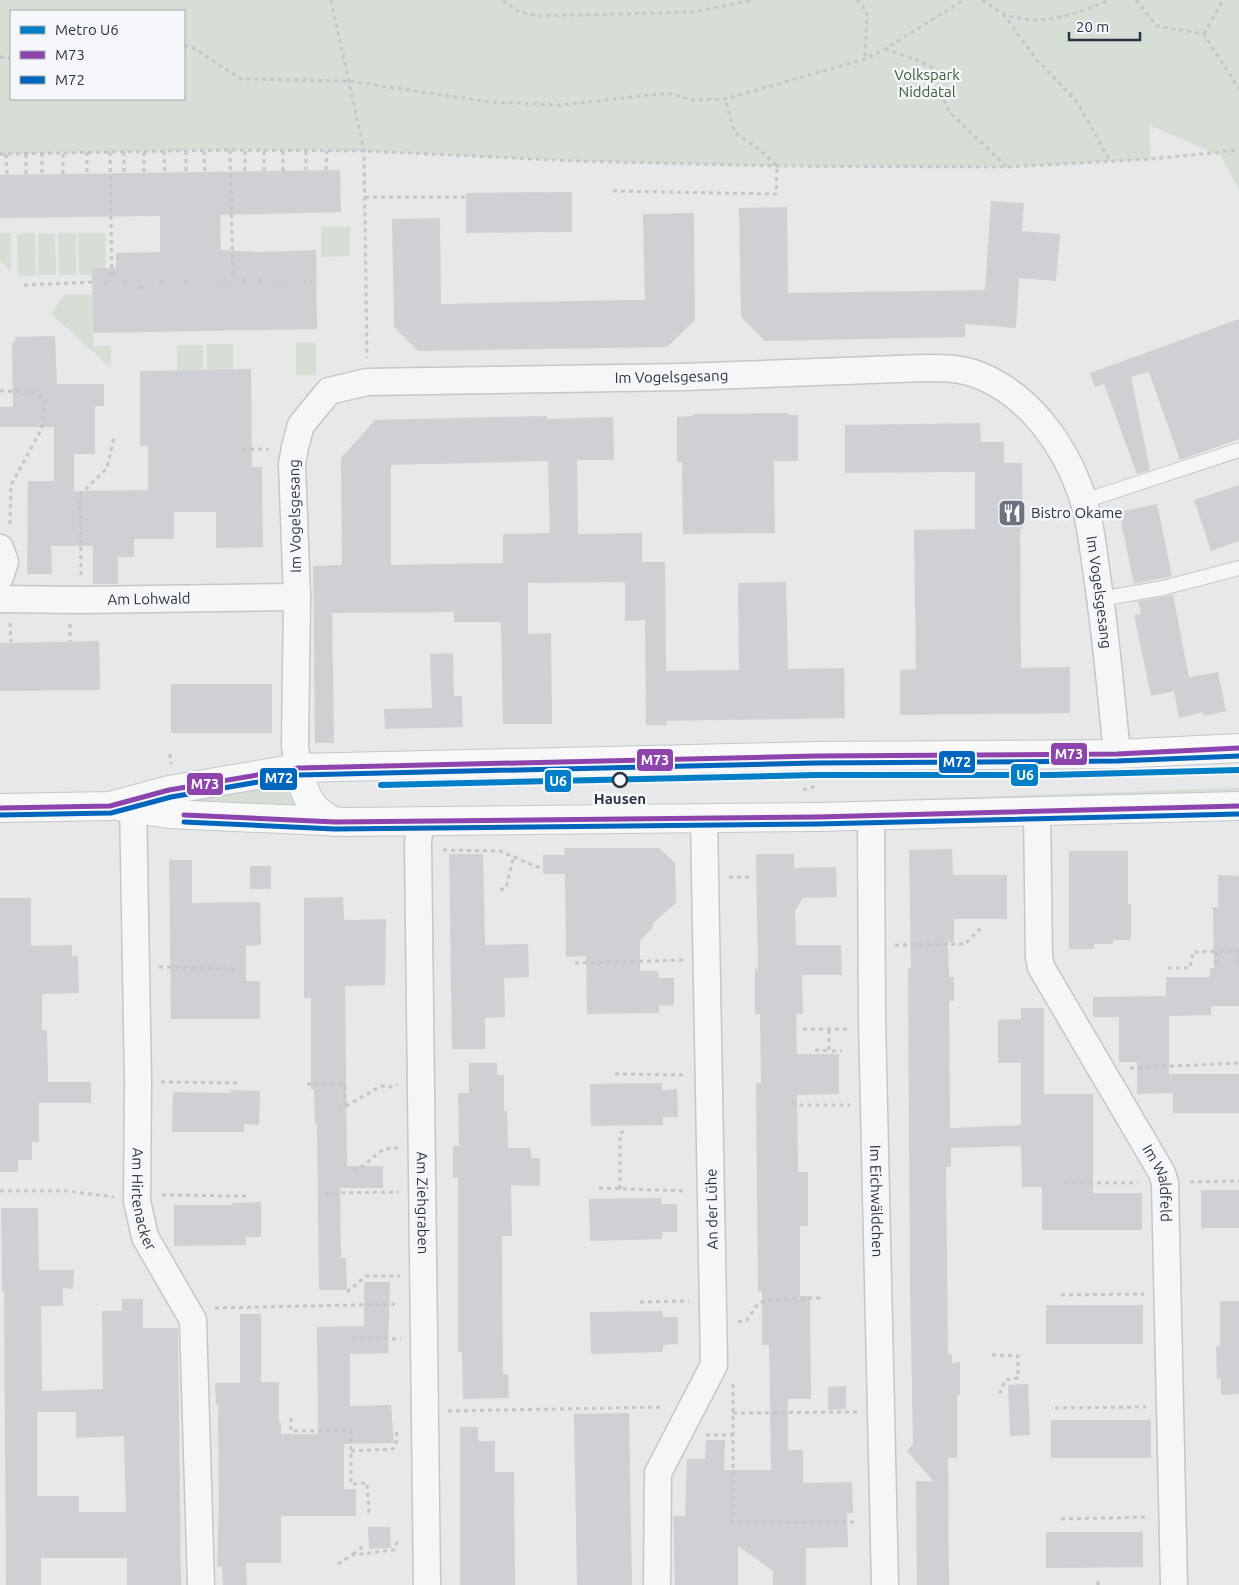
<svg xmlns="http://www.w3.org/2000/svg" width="1239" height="1585" viewBox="0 0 1239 1585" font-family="Ubuntu,sans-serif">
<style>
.green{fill:#d6ded6;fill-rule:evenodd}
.building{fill:#ced0d3;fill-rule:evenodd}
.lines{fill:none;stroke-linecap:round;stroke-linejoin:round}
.lane-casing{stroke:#c4c6c8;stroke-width:16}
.street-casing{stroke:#c4c6c8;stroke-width:29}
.secondary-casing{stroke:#c4c6c8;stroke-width:30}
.path{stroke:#c5c6ca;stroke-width:3;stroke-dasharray:4 4;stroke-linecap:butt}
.lane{stroke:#f5f6f7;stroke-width:14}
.street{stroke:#f5f6f7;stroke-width:26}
.secondary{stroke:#f8f8f8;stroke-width:28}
.bus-1-casing{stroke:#f4f6f9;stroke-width:9}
.bus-2-casing{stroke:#f4f6f9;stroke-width:9}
.bus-1{stroke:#8e44ad;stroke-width:5}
.bus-2{stroke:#0065bd;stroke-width:5}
.metro-1-casing{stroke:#f4f6f9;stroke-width:10}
.metro-1{stroke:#007ec6;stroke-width:6}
.stop-dot{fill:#f4f6f9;stroke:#2b3445;stroke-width:2.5}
.labels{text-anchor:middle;stroke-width:5;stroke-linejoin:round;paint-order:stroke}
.park-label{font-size:15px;fill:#3f6138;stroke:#f4f6f9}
.street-label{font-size:15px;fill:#2b3445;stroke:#f4f6f9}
.poi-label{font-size:15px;fill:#2b3445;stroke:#f4f6f9;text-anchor:start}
.stop-label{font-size:15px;font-weight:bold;fill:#2b3445;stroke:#f4f6f9}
.line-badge{stroke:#f4f6f9;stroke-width:2}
.badge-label{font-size:14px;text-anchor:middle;font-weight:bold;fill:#fff}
</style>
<rect width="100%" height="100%" fill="#e6e8ea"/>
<g class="green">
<path d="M0,0H1239V190L1221,156L1149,125L1151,159L1007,167L777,166L577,161L364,151L230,150L0,154ZM184,11V99H11V11Z"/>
<path d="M321,227H350V256L321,257Z"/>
<path d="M0,233H11V272L0,261Z"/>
<path d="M35,233L36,275L18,276L17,234Z"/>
<path d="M55,233L56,275H38V234Z"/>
<path d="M58,233H76V275H59Z"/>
<path d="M78,233H105L106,275H79Z"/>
<path d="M64,295H92L93,346H111V368L51,314Z"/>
<rect x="296" y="343" width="20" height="32"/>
<rect x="207" y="344" width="26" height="32"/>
<rect x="177" y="345" width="26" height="32"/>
<path d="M284,780C291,786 292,798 298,806L296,813L154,798Z"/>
<path d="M1239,788V794L824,805L826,802Z"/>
</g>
<g class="building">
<path d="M340,170L341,212L220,215L221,250L261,252L316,250L317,329L93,333L92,268H116V253L160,252V216L0,218V175Z"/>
<path d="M572,192V232L466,233V193Z"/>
<path d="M991,201L1024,203L1022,231L1060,234L1056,281L1019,278L1016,328L965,324V337L765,341L741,317L739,208L787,207L788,293L985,290Z"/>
<path d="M694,213L695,320L667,347L418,351L394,327L392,219L440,218L441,304L624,300H645L643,214Z"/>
<path d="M1239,319V439L1180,460L1149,372L1131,377L1150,470L1137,474L1104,384L1095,387L1090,373Z"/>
<path d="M55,336L57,384H104V406H95V454H74V491L148,490V446H140V371L251,369L252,467H262L263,547L216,548V512H174V539H134V557H118V584H93V546H51L52,574H27L28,481H54V427H0V407H13L12,342H15V337Z"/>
<path d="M788,413V415H798V461H774L775,533L683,534L682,462H677V417L693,416V414Z"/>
<path d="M547,416V419L613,417L614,460H577L578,534L642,533V562H665L666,671L739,670L738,583L786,582L788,669L844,668L845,718L666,721L667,725H646L645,620L625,621V582L528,583V634L551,633L552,724H503L501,622H454V612L332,613L334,743H315L313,566L342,565L341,458L375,420ZM548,461L550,533L503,534V563L391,565V465Z"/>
<path d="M980,423L981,442H1004V463H1022L1023,529H1020L1021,668L1070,667V713L900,715V670L916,669L914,530L975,529V472L845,473V425Z"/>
<path d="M1239,485V541L1211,551L1194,500Z"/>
<path d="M1157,504L1172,576L1134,584L1119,512Z"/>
<path d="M1173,595L1189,677L1218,672L1226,711L1204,716L1203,712L1179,718L1174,691L1151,696L1134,615L1141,614L1138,601Z"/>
<path d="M99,641L100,690L0,691V643Z"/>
<path d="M453,653L454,696H462L463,727L385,729L384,709L432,708L430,654Z"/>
<rect x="171" y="684" width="101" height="49"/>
<path d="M564,848H659L675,863L676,903L653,923V927L640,941V971H658L659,978H674V1005L659,1006V1013L587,1014L586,956L566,957L565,874H543V855H565Z"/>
<path d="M952,849L953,875H1007V919H954V942H948L949,977H954V1001H949L950,1128L1021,1125V1063H998V1020L1021,1019V1008H1044V1094H1093V1193H1142V1230H1042V1187H1022L1021,1146L951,1148V1167H946L948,1354H952V1363L960,1362V1395H957V1458H948L949,1585H917L916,1481H933L907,1451L913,1444L910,1286L908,968H911L909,850Z"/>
<path d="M1069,851H1128V904H1131V940H1113V944H1094V949H1069Z"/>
<path d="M449,854H483L485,945L528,944L529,977L504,978L505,1017L485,1018V1049H452Z"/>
<path d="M756,854H794V868L836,867L837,897L803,898L795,911L796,945H841L842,975H802L803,1014H796L797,1054H839V1094L797,1095L798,1172H808V1226H800V1296H810L811,1399H788V1450H803V1483L852,1482L853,1513H847L848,1547L806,1548V1585H773V1571L738,1546V1585H675L673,1516H685L687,1459H705L706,1440H725L724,1470H771L769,1345H762V1291H758L756,1083H761L760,1014H755V969H758Z"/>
<path d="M169,860H192V903L260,902L261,945L246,946V981H260V1019H171Z"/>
<rect x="250" y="866" width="21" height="23"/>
<path d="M1218,875L1239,876V1006H1211V1015L1169,1016V1074H1239V1113H1173V1093L1137,1094V1062H1119V1017H1093V997L1166,996V977H1210V968H1214L1213,907H1218Z"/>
<path d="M343,897L344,920L386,919L385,985L345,986L347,1166H383V1188H340L341,1258H346L347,1290H319L317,1124H315L314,1090H311V998H304V898Z"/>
<path d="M0,898H31V946L72,945V956H78L79,993L42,994V1030H47L48,1082H91V1103H39V1142H32V1160H18V1172H0Z"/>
<path d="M469,1063H497V1075H504V1111H507L508,1148H531V1158H540V1186L511,1185L512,1236H502L503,1374H508L509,1398L463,1399L462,1352H458V1178H453V1146H459L458,1093H469Z"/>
<path d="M662,1083V1090L677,1089L678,1117H663V1125L591,1126L590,1084Z"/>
<path d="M231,1090L260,1091L259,1125L244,1124V1132H172L173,1092L231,1093Z"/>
<rect x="1201" y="1190" width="38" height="38"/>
<path d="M661,1198V1204H677V1232H662V1239L590,1241L589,1199Z"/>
<path d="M261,1202V1237H246V1245L174,1246V1205H232V1203Z"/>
<path d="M1,1208H38L39,1270H74L73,1289L63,1288V1306H41L42,1391L103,1389L102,1311H122V1299H143V1328H178L181,1585H127V1558H41V1585H6L4,1291H2ZM37,1412H76V1438L124,1436L126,1512H79V1496H37Z"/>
<path d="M364,1282H390L388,1353L350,1354V1406L391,1405L394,1443L344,1444V1489H356V1516H281V1563H246L247,1585H223L222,1566L217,1567L219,1504L218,1405H216L215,1383H240V1314H261V1382H279V1422H281V1434H318L317,1327L364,1326Z"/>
<path d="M1220,1301H1239V1394L1221,1395V1378L1217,1379L1216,1346H1220Z"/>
<rect x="1046" y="1305" width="97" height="39"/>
<path d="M662,1311L663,1317H678V1344L663,1345V1352L591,1354L590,1312Z"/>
<path d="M1028,1384L1030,1435L1010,1436L1008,1385Z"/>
<path d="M846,1386V1409L828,1410V1387Z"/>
<path d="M629,1413L632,1585H577L574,1414Z"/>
<rect x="1051" y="1420" width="100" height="38"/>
<path d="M460,1427H478V1441H495V1472H514L515,1585H460Z"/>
<path d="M368,1527H390L391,1548L369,1549Z"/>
<path d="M1046,1532H1143V1567L1046,1568Z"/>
</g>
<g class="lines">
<defs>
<g id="lane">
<path d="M1084,501L1239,450"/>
<path d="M1100,599L1163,588L1239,568"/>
</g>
<g id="street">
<path d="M0,548L5,562L0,577"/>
<path id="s1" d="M0,599L81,600L297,597"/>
<path id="s2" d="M298,768L295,746L297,597L292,464L295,447L301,425L329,391L367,382L683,377L925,368C944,368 963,368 981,376C1029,396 1063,443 1080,490C1090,517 1093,548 1097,576C1106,635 1111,694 1117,754"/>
<path id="s3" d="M133,800L138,1082L137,1201L145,1237L193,1320L201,1585"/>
<path id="s4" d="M1037,811L1039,957L1041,967L1162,1173L1165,1183L1174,1585"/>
<path id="s5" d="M871,816L872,1020L885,1585"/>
<path id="s6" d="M420,821L418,843L427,1585"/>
<path d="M657,1585L658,1473L714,1365L704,819"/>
</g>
<g id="secondary">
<path d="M298,768C306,797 308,808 335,822"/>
<path d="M121,807L169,814L346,822L817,817L1239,806"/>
<path d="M0,808L110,806L169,790L298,768L816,756L1117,754L1239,748"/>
</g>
</defs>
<use href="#lane" class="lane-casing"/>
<use href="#street" class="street-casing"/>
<use href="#secondary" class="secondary-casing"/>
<g class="path">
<path d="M331,0L364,151L367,358"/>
<path d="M503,0L517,11L538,16L693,12L753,0"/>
<path d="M857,0L867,12L865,59"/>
<path d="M982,0C989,4 995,9 1002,13C1032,28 1080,15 1108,0"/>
<path d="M1136,0L1157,26L1204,34L1239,89"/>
<path d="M1003,14L1036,59L1078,103L1110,161"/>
<path d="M1204,34L1223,0"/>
<path d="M184,46L192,47L241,79L348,81L489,102L560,105L668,93L693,100L725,99L865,59L885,49L964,0"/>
<path d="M885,49L917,60L939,71L941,92L949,112L1007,167"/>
<path d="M0,57L11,58"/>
<path d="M230,150L233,279"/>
<path d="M164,151L165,174"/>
<path d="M186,151V173"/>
<path d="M204,151L205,173"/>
<path d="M245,151V172"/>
<path d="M283,151V171"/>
<path d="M306,151V170"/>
<path d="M87,152V174"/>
<path d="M110,152L112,281"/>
<path d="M124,152V174"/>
<path d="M144,152V174"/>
<path d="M42,153V175"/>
<path d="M0,154L230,150L364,151L577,161L777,166L1007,167L1151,159L1239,150"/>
<path d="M6,154L7,175"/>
<path d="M26,154V175"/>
<path d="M326,170L327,151"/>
<path d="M264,171V151"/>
<path d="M63,174V153"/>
<path d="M613,191L776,194L777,166L759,149L735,133L725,99"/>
<path d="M365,197H466"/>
<path d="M224,279V287"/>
<path d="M244,279V287"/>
<path d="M260,279V286"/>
<path d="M280,279V286"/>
<path d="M304,279L305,286"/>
<path d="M161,280V288"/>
<path d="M186,280V287"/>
<path d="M106,281V289"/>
<path d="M125,281V289"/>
<path d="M24,285L95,282"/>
<path d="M141,289V281"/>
<path d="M0,391L36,392L45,401L42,428L11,485L10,525"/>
<path d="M242,449H269"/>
<path d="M81,575L80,495L107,468L114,437"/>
<path d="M10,623L11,642"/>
<path d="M70,624V641"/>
<path d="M170,754L171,764"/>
<path d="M803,790L816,786"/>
<path d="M443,850L500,851L542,869"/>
<path d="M729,877H749"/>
<path d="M500,890L506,888L514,855"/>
<path d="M895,945L965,944L981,928"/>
<path d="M1239,951V968"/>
<path d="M1216,952L1217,968"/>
<path d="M575,963L683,960"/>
<path d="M159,967L238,969"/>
<path d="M1168,968H1190L1193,952L1239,951"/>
<path d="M803,1029H849"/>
<path d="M829,1030V1051H842"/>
<path d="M815,1050L829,1051"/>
<path d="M1130,1068L1239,1063"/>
<path d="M615,1074L685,1075"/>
<path d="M161,1082L241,1083"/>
<path d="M307,1084H345V1106"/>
<path d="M792,1102L800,1105H850"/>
<path d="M339,1110L381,1086L393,1087L397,1084"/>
<path d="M353,1170C373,1165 373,1147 398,1148"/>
<path d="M1190,1182L1239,1181"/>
<path d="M1065,1183H1138"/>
<path d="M599,1188L686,1191"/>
<path d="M620,1189V1133L627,1130"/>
<path d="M0,1191H67L114,1197"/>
<path d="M325,1193L399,1192"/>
<path d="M162,1195L248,1196"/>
<path d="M347,1292L366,1276H400"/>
<path d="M1061,1295L1144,1294"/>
<path d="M640,1302L689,1301"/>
<path d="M215,1308L399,1304"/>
<path d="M738,1322L747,1320L757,1305L765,1300L821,1298"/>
<path d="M352,1339H401"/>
<path d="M992,1355L1018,1356V1378L1005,1380L999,1395"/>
<path d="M733,1384V1523L858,1522"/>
<path d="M1055,1408L1146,1407"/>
<path d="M448,1411L664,1407"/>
<path d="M733,1413L857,1412"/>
<path d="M291,1418V1431H351V1484L367,1483L369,1515"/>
<path d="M706,1435H733"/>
<path d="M351,1451L393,1449L396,1445L397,1428"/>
<path d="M1061,1519L1149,1517"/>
<path d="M353,1554L365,1545"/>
<path d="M338,1564L352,1555L394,1550L399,1538"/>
<path d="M1098,1581V1585"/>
</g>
<use href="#lane" class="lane"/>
<use href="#street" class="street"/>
<use href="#secondary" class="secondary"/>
<defs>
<g id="bus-1">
<path d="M0,808L110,806L169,790L298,768L816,756L1117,754L1239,748"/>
<path d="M184,815L335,822L817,817L1239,806"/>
</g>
<g id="bus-2">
<path d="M0,815L111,813L171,797L299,775L816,763L1117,761L1239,756"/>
<path d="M184,822L335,829L817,824L1239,814"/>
</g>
</defs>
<use href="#bus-1" class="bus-1-casing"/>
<use href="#bus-2" class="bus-2-casing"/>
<use href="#bus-1" class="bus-1"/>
<use href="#bus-2" class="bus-2"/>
<defs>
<path id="metro-1" d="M381,785L816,775H1051L1239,770"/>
</defs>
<use href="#metro-1" class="metro-1-casing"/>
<use href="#metro-1" class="metro-1"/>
</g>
<defs>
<symbol id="restaurant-square" viewBox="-11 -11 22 22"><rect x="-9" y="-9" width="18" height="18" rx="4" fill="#6c737f" stroke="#f4f6f9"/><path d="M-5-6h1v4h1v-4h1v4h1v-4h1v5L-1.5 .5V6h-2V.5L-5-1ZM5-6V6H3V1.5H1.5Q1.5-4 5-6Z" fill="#fff"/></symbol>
</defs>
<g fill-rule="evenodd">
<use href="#restaurant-square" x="996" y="497" width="32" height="32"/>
</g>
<circle class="stop-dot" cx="620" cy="780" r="7"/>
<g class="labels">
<g class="park-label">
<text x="927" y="80">Volkspark<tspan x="927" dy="17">Niddatal</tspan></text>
</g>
<g class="street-label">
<text dy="5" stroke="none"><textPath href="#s2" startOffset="732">Im Vogelsgesang</textPath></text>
<text transform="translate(295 516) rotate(-91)" y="5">Im Vogelsgesang</text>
<text dy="5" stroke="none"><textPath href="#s2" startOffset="1302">Im Vogelsgesang</textPath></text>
<text dy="5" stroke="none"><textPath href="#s1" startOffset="149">Am Lohwald</textPath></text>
<text dy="5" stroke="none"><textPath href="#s4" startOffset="404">Im Waldfeld</textPath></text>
<text dy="5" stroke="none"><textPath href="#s3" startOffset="400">Am Hirtenacker</textPath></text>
<text dy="5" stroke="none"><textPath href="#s5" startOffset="385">Im Eichwäldchen</textPath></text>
<text dy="5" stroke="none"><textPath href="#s6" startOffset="382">Am Ziehgraben</textPath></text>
<text transform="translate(712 1209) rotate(-91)" y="5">An der Lühe</text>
</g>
<g class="poi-label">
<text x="1031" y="518">Bistro Okame</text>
</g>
<g class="stop-label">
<text x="620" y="804">Hausen</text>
</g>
</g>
<g class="line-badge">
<rect x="1050" y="742" width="38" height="24" rx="5" fill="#8e44ad"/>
<rect x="636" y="748" width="38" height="24" rx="5" fill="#8e44ad"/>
<rect x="938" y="750" width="38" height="24" rx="5" fill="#0065bd"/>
<rect x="1010" y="763" width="29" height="24" rx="5" fill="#007ec6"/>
<rect x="259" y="767" width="39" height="24" rx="5" fill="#0065bd"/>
<rect x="544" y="769" width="28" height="24" rx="5" fill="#007ec6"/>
<rect x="186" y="772" width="38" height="24" rx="5" fill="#8e44ad"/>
</g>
<g class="badge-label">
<text x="1069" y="759">M73</text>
<text x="655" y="765">M73</text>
<text x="957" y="767">M72</text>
<text x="1025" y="780">U6</text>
<text x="279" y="783">M72</text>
<text x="558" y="786">U6</text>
<text x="205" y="789">M73</text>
</g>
<rect x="10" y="10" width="175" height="90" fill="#f4f6f9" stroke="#a4a8b1"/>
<rect x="20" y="26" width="25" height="8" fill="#007ec6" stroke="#a4a8b1"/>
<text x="55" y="35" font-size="15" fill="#2b3445">Metro U6</text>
<rect x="20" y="51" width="25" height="8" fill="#8e44ad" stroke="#a4a8b1"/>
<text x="55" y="60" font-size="15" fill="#2b3445">M73</text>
<rect x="20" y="76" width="25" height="8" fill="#0065bd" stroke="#a4a8b1"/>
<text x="55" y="85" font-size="15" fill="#2b3445">M72</text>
<path d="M1069 32v8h71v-8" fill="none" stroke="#2b3445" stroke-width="2.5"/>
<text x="1076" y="32" font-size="15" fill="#2b3445" stroke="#f4f6f9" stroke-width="4" paint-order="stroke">20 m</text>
</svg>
